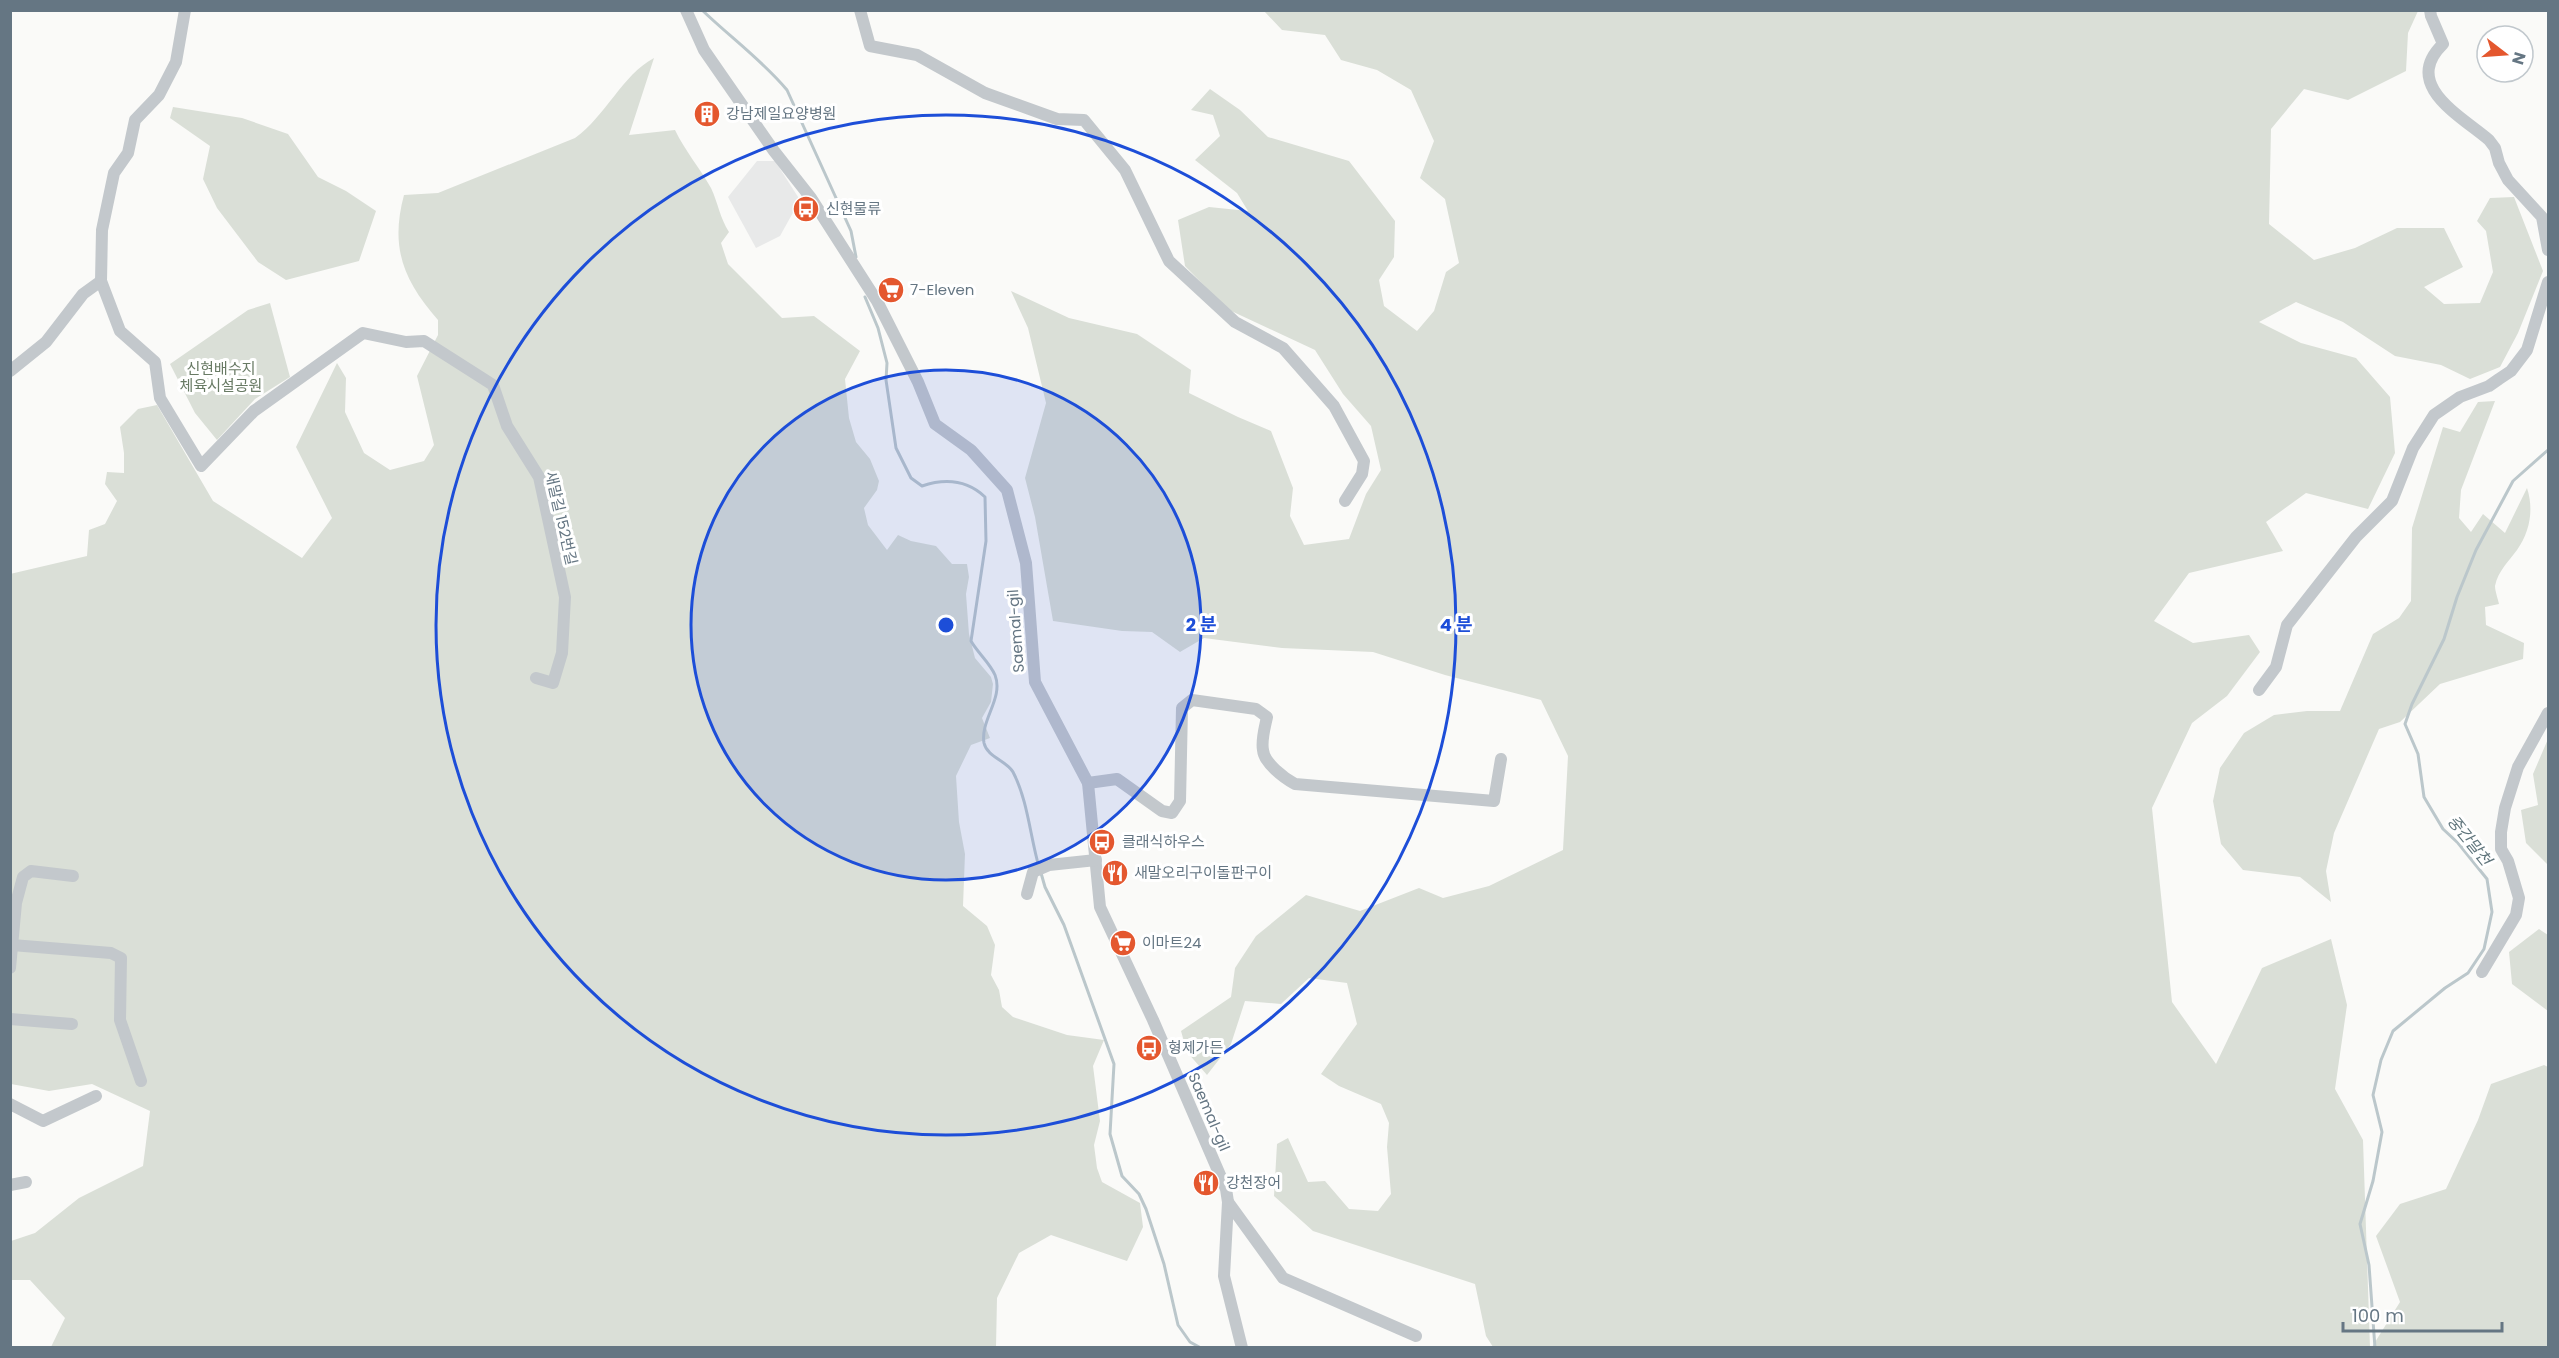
<svg xmlns="http://www.w3.org/2000/svg" width="2559" height="1358" viewBox="0 0 2559 1358" font-family="Poppins,'Noto Sans KR',sans-serif">
<style>
.built{fill:#e8e9e9}
.green{fill:#dadfd7}
.lines{fill:none;stroke-linecap:round;stroke-linejoin:round}
.stream{stroke:#bbc7cb;stroke-width:3}
.minor{stroke:#c3c8cc;stroke-width:12}
.ring{fill:none;stroke:#1d4ed8;stroke-width:3}
.labels{text-anchor:middle;stroke-width:6;stroke-linejoin:round;paint-order:stroke}
.poi-label{font-size:15px;fill:#657683;stroke:#fff;text-anchor:start}
.park-label{font-size:15px;fill:#687a64;stroke:#fff}
.street-label{font-size:15px;fill:#657683;stroke:#fff}
.water-label{font-size:16px;font-style:italic;fill:#60757c;stroke:#fff}
.centre{fill:#1d4ed8;stroke:#fff;stroke-width:3}
.ring-label{font-size:18px;text-anchor:middle;font-weight:bold;fill:#1d4ed8;stroke:#fff;stroke-width:6;stroke-linejoin:round;paint-order:stroke}
</style>
<rect width="100%" height="100%" fill="#fafaf8"/>
<path class="built" d="M757,161H775L800,200L780,236L756,248L728,197Z"/>
<g class="green">
<path d="M1264,11H2418L2408,33L2406,71L2348,100L2304,89L2271,129L2269,224L2314,260L2355,248L2397,228H2444L2463,267L2424,287L2444,304L2480,303L2493,272L2486,231L2477,221L2490,198L2514,197L2543,271L2518,333L2500,367L2470,379L2441,365L2395,356L2343,322L2296,302L2259,322L2301,343L2356,358L2390,397L2395,453L2368,509L2306,493L2266,522L2283,551L2189,573L2154,621L2193,643L2249,635L2260,652L2227,696L2192,723L2152,808L2172,1002L2216,1064L2262,968L2331,939L2347,1005L2335,1089L2363,1140L2370,1347H1493L1486,1336L1475,1284L1313,1231L1274,1196L1277,1144L1288,1138L1308,1182L1325,1181L1349,1209L1378,1211L1391,1194L1387,1147L1389,1123L1381,1104L1339,1086L1321,1074L1357,1024L1347,983L1309,978L1281,1004L1245,1001L1231,1044L1207,1075L1187,1052L1181,1031L1231,997L1235,968L1256,936L1306,895L1360,911L1419,888L1443,898L1489,886L1563,850L1568,756L1541,700L1445,675L1373,652L1282,648L1204,638L1180,652L1152,632L1122,631L1053,621L1035,517L1025,478L1046,403L1028,328L1011,291L1069,318L1137,334L1191,370L1189,393L1238,417L1271,431L1293,488L1290,516L1304,545L1349,539L1366,494L1381,470L1371,426L1343,394L1315,350L1227,309L1185,266L1178,220L1209,207L1248,211L1237,193L1195,160L1220,136L1213,115L1191,110L1210,89L1240,110L1268,137L1349,161L1395,221L1394,257L1379,280L1384,306L1417,331L1434,311L1446,272L1459,263L1445,199L1420,178L1434,141L1411,90L1377,70L1341,60L1325,35L1282,30Z"/>
<path d="M654,58L629,135L675,130C685,151 700,168 711,188C718,203 720,218 729,232L721,243L728,264L782,318L814,316L860,351L845,379L849,418L856,442L870,459L879,481L877,490L864,508L868,525L887,550L898,535L911,541L936,546L952,564H967L969,577L966,594L969,634L975,658L991,677L993,684L991,702L982,718L990,738L971,745L956,776L959,822L965,854L963,906L987,926L995,945L991,975L999,990L1002,1007L1013,1017L1067,1035L1104,1040L1093,1066L1100,1121L1094,1145L1097,1168L1102,1182L1140,1203L1143,1227L1127,1261L1051,1235L1019,1253L997,1298L996,1347H51L65,1318L30,1280H11V1241L35,1233L79,1198L143,1166L150,1111L92,1084L49,1091L11,1084L10,574L87,556L89,530L105,524L117,501L105,484L107,472L124,473V453L120,427L138,409L157,405L213,501L302,558L332,518L296,447L337,363L346,378L345,412L364,453L390,470L424,461L434,445L417,376L438,335V320C403,280 390,247 404,195L438,193L575,138C606,116 622,75 654,58Z"/>
<path d="M173,107L242,118L288,134L318,177L346,191L376,211L359,261L286,280L258,262L217,208L203,179L210,146L170,118Z"/>
<path d="M270,303L290,377L255,399L217,440L195,413L170,364L248,310Z"/>
<path d="M2495,401L2461,490L2459,518L2471,532L2483,514L2505,533L2527,488C2534,509 2530,532 2517,550C2509,561 2498,571 2495,586C2495,591 2498,599 2499,604L2485,607L2486,625L2524,643L2523,659L2440,684L2400,722L2379,729L2334,833L2326,871L2331,902L2300,877L2243,870L2221,844L2213,801L2220,768L2244,733L2274,715L2307,711H2340L2373,634L2399,618L2411,601L2412,528L2443,427L2460,432L2478,402Z"/>
<path d="M2548,739V865L2526,843L2521,810L2538,805L2533,774Z"/>
<path d="M2539,929L2548,935V1011L2512,984L2509,952Z"/>
<path d="M2544,1065L2548,1067V1347H2372L2400,1302L2376,1236L2400,1204L2446,1189L2478,1120L2491,1084Z"/>
</g>
<g class="lines">
<g class="stream">
<path d="M702,10C730,37 762,60 787,90L851,231L856,257"/>
<path d="M865,297L878,328L887,363L886,380L896,448L911,478L922,486C946,478 967,480 985,497L986,541L971,641C977,652 990,663 995,675C1004,698 980,720 984,743C987,757 1007,761 1013,772C1028,801 1030,836 1039,867"/>
<path d="M1041,873L1045,887L1064,925L1114,1064L1110,1134L1122,1176L1139,1194L1146,1209L1164,1264L1178,1325L1190,1342L1201,1348"/>
<path d="M2375,1348L2369,1265L2360,1224L2373,1181L2382,1132L2373,1095L2381,1060L2393,1031L2445,988L2468,973L2484,949L2492,912L2487,879L2458,843L2443,829L2424,797L2418,754L2405,724L2412,704L2444,639L2457,597L2476,550L2513,481L2548,450"/>
</g>
<g class="minor">
<path d="M185,10L176,62L159,95L135,120L128,153L114,173L102,230L101,281L120,331L155,362L160,398L201,466L254,411L363,333L406,342L424,341L493,385L507,426L539,477L565,597L562,653L553,683L536,678"/>
<path d="M686,10L704,50L774,151L811,198L877,301L918,382L935,424L971,450L1007,490L1026,563L1035,682L1088,783L1100,907L1153,1020L1226,1189L1228,1202L1224,1276L1242,1348"/>
<path d="M860,10L870,46L917,55L985,93L1057,119L1084,120L1125,170L1169,261L1235,322L1283,348L1334,406L1364,461L1362,474L1345,501"/>
<path d="M2430,10L2431,16L2443,44C2401,85 2461,116 2489,140L2495,148L2499,163L2508,180L2542,217L2548,250"/>
<path d="M10,371L46,342L83,294L101,281"/>
<path d="M2259,690L2276,667L2287,625L2356,537L2392,501L2413,448L2434,415L2460,397L2489,386L2499,379L2511,371L2527,350L2548,282"/>
<path d="M1088,783L1117,779L1162,811L1172,813L1180,801L1182,708L1192,700L1256,709L1267,717C1265,727 1261,740 1263,750C1264,763 1284,778 1295,784L1494,801L1501,759"/>
<path d="M1027,894L1033,872L1049,865L1096,860"/>
<path d="M12,945L111,953L121,958L120,1020L141,1081"/>
<path d="M10,968L16,903L23,877L31,871L73,876"/>
<path d="M2482,972L2516,915L2519,898L2508,861L2501,849V832L2505,808L2518,767L2548,713"/>
<path d="M10,1019L72,1024"/>
<path d="M10,1104L43,1121L96,1096"/>
<path d="M10,1185L26,1182"/>
<path d="M1228,1202L1283,1278L1416,1336"/>
</g>
</g>
<circle cx="946" cy="625" r="255" fill="#1d4ed8" fill-opacity=".12"/>
<g class="ring">
<circle cx="946" cy="625" r="255"/>
<circle cx="946" cy="625" r="510"/>
</g>
<defs>
<symbol id="building-disc" viewBox="-11 -11 22 22"><circle r="9.5" fill="#e4572e" stroke="#fff"/><path d="M-4-6H4V6H1V3H-1V6H-4ZM-2.5-4.3h1.7v1.8h-1.7ZM.8-4.3h1.7v1.8H.8ZM-2.5-1h1.7V.8h-1.7ZM.8-1h1.7V.8H.8Z" fill="#fff"/></symbol>
<symbol id="bus-disc" viewBox="-11 -11 22 22"><circle r="9.5" fill="#e4572e" stroke="#fff"/><path d="M-5-6H5V4H4V6H2V4H-2V6H-4V4H-5ZM-3.5-4V0h7V-4ZM-3.5 1.2v1.5H-2V1.2ZM2 1.2v1.5H3.5V1.2Z" fill="#fff"/></symbol>
<symbol id="supermarket-disc" viewBox="-11 -11 22 22"><circle r="9.5" fill="#e4572e" stroke="#fff"/><path d="M-6-5.5h2.5l.6 2H6L4.5 2H-2.5L-4.4-4H-6ZM-1.5 3.2a1.3 1.3 0 1 0 .1 0ZM3 3.2a1.3 1.3 0 1 0 .1 0Z" fill="#fff"/></symbol>
<symbol id="restaurant-disc" viewBox="-11 -11 22 22"><circle r="9.5" fill="#e4572e" stroke="#fff"/><path d="M-5-6h1v4h1v-4h1v4h1v-4h1v5L-1.5 .5V6h-2V.5L-5-1ZM5-6V6H3V1.5H1.5Q1.5-4 5-6Z" fill="#fff"/></symbol>
</defs>
<g fill-rule="evenodd">
<use href="#building-disc" x="692" y="99" width="30" height="30"/>
<use href="#bus-disc" x="791" y="194" width="30" height="30"/>
<use href="#supermarket-disc" x="876" y="275" width="30" height="30"/>
<use href="#bus-disc" x="1087" y="827" width="30" height="30"/>
<use href="#restaurant-disc" x="1100" y="858" width="30" height="30"/>
<use href="#supermarket-disc" x="1108" y="928" width="30" height="30"/>
<use href="#bus-disc" x="1134" y="1033" width="30" height="30"/>
<use href="#restaurant-disc" x="1191" y="1168" width="30" height="30"/>
</g>
<g class="labels">
<g class="poi-label">
<text x="726" y="119">강남제일요양병원</text>
<text x="826" y="214">신현물류</text>
<text x="910" y="295">7-Eleven</text>
<text x="1122" y="847">클래식하우스</text>
<text x="1134" y="878">새말오리구이돌판구이</text>
<text x="1142" y="948">이마트24</text>
<text x="1168" y="1053">형제가든</text>
<text x="1226" y="1188">강천장어</text>
</g>
<g class="park-label">
<text x="221" y="374">신현배수지<tspan x="221" dy="17">체육시설공원</tspan></text>
</g>
<g class="street-label">
<text transform="translate(561 518) rotate(77)" y="5">새말길 152번길</text>
<text transform="translate(1016 631) rotate(-94)" y="5">Saemal-gil</text>
<text transform="translate(1209 1112) rotate(67)" y="5">Saemal-gil</text>
</g>
<g class="water-label">
<text transform="translate(2470 840) rotate(51)" y="6">중간말천</text>
</g>
</g>
<circle cx="946" cy="625" r="9" class="centre"/>
<g class="ring-label">
<text x="1201" y="631">2 분</text>
<text x="1456" y="631">4 분</text>
</g>
<rect width="2559" height="1358" fill="none" stroke="#657683" stroke-width="24"/>
<g transform="translate(2505 54) rotate(107)"><circle r="28" fill="#ffffff" stroke="#c1c8cd" stroke-width="1.5"/>
<path d="M0-4.5L10 22L0 15L-10 22Z" fill="#e4572e"/>
<text y="-9" font-size="16" font-weight="bold" text-anchor="middle" fill="#657683">N</text>
</g>
<path d="M2343 1322v9h159v-9" fill="none" stroke="#657683" stroke-width="3"/>
<text x="2352" y="1322" font-size="18" fill="#657683" stroke="#ffffff" stroke-width="4.5" paint-order="stroke">100 m</text>
</svg>
